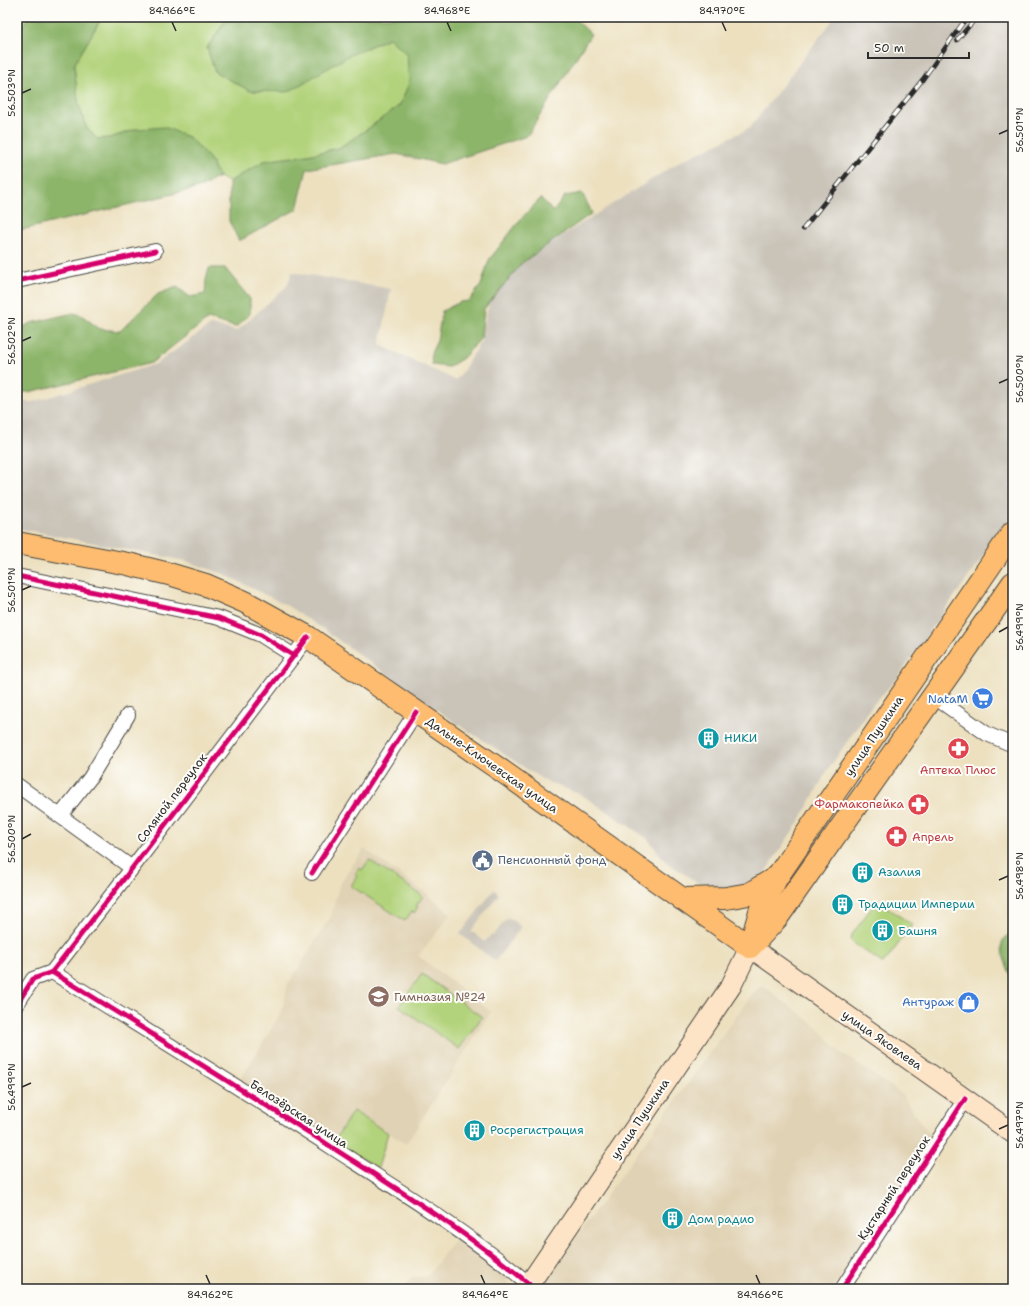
<svg xmlns="http://www.w3.org/2000/svg" width="1030" height="1306" viewBox="0 0 1030 1306" font-family="'Shantell Sans',sans-serif">
<style>
.built{fill:#e0d2b4}
.industrial{fill:#c9c3b8}
.green{fill:#b2d37b;stroke:#6e7f53}
.forest{fill:#8db56b;stroke:#5c704b}
.lines{fill:none;stroke-linecap:round;stroke-linejoin:round}
.street-casing{stroke:#484641;stroke-width:16}
.secondary-casing{stroke:#484641;stroke-width:22}
.primary-casing{stroke:#484641;stroke-width:24}
.street{stroke:#fff;stroke-width:14}
.secondary{stroke:#fee4c6;stroke-width:20}
.primary{stroke:#fdbc70;stroke-width:22}
.rail-casing{stroke:#2b2b2b;stroke-width:4.5}
.rail{stroke:#fdfcf7;stroke-width:3;stroke-dasharray:9;stroke-linecap:butt}
.cycleway-casing{stroke:#fdfcf7;stroke-width:8}
.cycleway{stroke:#d6006c;stroke-width:5}
.ticks{fill:none;stroke:#2b2b2b;stroke-width:1.5}
.labels{text-anchor:middle;stroke-width:4;stroke-linejoin:round;paint-order:stroke}
.shop-label{font-size:12px;fill:#366cbe;stroke:#fdfcf7;text-anchor:end}
.street-label{font-size:12px;fill:#2b2b2b;stroke:#fdfcf7}
.culture-label{font-size:12px;fill:#0d838f;stroke:#fdfcf7;text-anchor:start}
.health-label{font-size:12px;fill:#be3a42;stroke:#fdfcf7}
.service-label{font-size:12px;fill:#4e5e75;stroke:#fdfcf7;text-anchor:start}
.education-label{font-size:12px;fill:#785e54;stroke:#fdfcf7;text-anchor:start}
.neatline{fill:none;stroke:#2b2b2b;stroke-width:1.5}
.ticks-label{font-size:10px;text-anchor:middle;fill:#2b2b2b}
</style>
<rect width="100%" height="100%" fill="#fdfcf7"/>
<filter id="ink" filterUnits="userSpaceOnUse"><feTurbulence type="fractalNoise" baseFrequency=".025" numOctaves="2"/><feDisplacementMap in="SourceGraphic" scale="8" xChannelSelector="R" yChannelSelector="G"/><feConvolveMatrix kernelMatrix="1 2 1 2 8 2 1 2 1" color-interpolation-filters="sRGB"/></filter>
<filter id="wash" filterUnits="userSpaceOnUse"><feTurbulence type="fractalNoise" baseFrequency=".012" numOctaves="4" result="noise"/><feDisplacementMap in="SourceGraphic" scale="16" xChannelSelector="R" yChannelSelector="G"/><feGaussianBlur stdDeviation="0.9" result="paint"/><feColorMatrix in="noise" values="0 0 0 0 0 0 0 0 0 0 0 0 0 0 0 0 0 1.4 0 .05"/><feComposite in="paint" operator="in"/></filter>
<g filter="url(#wash)">
<rect width="100%" height="100%" fill="#ece0bf"/>
<g class="built">
<path d="M364,849L425,892L451,914L418,956L491,1012L406,1144L354,1111L334,1141L239,1082L282,1011L288,984L331,916L340,883Z"/>
<path d="M760,987H764L814,1024L840,1052L902,1094L930,1137L833,1289H546L541,1286L753,993Z"/>
<path d="M458,1235L504,1273L507,1279L508,1285L505,1289H403L412,1277L428,1276Z"/>
</g>
<g class="industrial">
<path d="M835,17H1013V515L951,601L898,677L870,708L827,771L800,820L763,875L748,887L707,889L665,861L648,839L582,795L545,781L453,721L323,629L286,605L224,574L186,561L17,528V402H33L156,364L211,325L237,331L287,286L292,272L391,289L380,345L455,380L461,374L481,341L487,311L494,290L520,262L681,161L750,128Z"/>
<path d="M494,890L499,894L471,931L485,942L491,935L493,936L508,917L521,927L495,961L460,934Z"/>
</g>
<g class="green">
<path d="M17,17H30L17,34Z"/>
<path d="M102,17H228L207,48L215,72L350,55L389,38L407,54L409,83L400,105L369,128L339,148L308,155L264,161L229,182L219,177L210,159L137,129L110,138L97,139L86,127L78,101L74,65Z"/>
<path d="M369,860L423,896L416,906L418,907L414,913L412,911L405,921L351,886L357,876L355,874L359,868L362,870Z"/>
<path d="M877,900L912,925L886,961L882,963L852,942L850,939L851,936Z"/>
<path d="M422,974L482,1017L459,1049L399,1006Z"/>
<path d="M353,1111L388,1133L378,1168L334,1141Z"/>
</g>
<g class="forest">
<path d="M30,17H102L74,65L78,101L86,127L97,139L110,138L137,129L165,127L190,138L210,159L219,177L202,187L17,231V34Z"/>
<path d="M228,17H573L591,34L527,136L442,164L396,154L307,169L297,209L239,241L229,221V182L264,161L308,155L339,148L369,128L400,105L409,83L407,54L389,38L350,55L288,92L250,91L215,72L207,48Z"/>
<path d="M582,193L592,213L522,263L484,309L481,338L463,358L449,367L432,365L431,353L437,341L442,311L460,302L469,301L481,285L489,260L520,220L541,198L553,212L565,196Z"/>
<path d="M209,268H225L250,299V314L236,327L208,319L151,363L29,392H17V330L31,323L73,313L81,315L100,329L120,331L158,294L177,287L190,297L205,294L206,280Z"/>
<path d="M1008,935H1013V980C1009,971 1000,952 1002,943C1003,939 1006,938 1008,935Z"/>
</g>
</g>
<g filter="url(#ink)">
<g class="lines">
<defs>
<g id="street">
<path d="M17,281L155,251"/>
<path d="M17,576L219,618L261,635L294,656"/>
<path d="M933,696L987,734L1013,745"/>
<path d="M17,785L132,868"/>
<path d="M60,816L90,778L128,715"/>
<path d="M312,873L416,712"/>
<path d="M52,972C146,1030 240,1088 333,1148C400,1191 468,1233 529,1284"/>
<path d="M17,1004L33,979L52,972L117,888L308,637"/>
<path d="M842,1289L965,1099"/>
</g>
<path id="secondary" d="M526,1289L731,986L750,947L1013,1133"/>
<g id="primary">
<path d="M17,543L128,564L169,574L206,585L245,602L308,637L509,776L750,947"/>
<path d="M682,899L726,898L749,894L777,877"/>
<path d="M754,943L777,918L1013,583"/>
<path d="M750,947L761,908L777,877L1013,532"/>
</g>
</defs>
<use href="#street" class="street-casing"/>
<use href="#secondary" class="secondary-casing"/>
<use href="#primary" class="primary-casing"/>
<use href="#street" class="street"/>
<use href="#secondary" class="secondary"/>
<use href="#primary" class="primary"/>
<defs>
<g id="rail">
<path d="M957,40L977,17"/>
<path d="M803,229L923,79L967,17"/>
</g>
</defs>
<use href="#rail" class="rail-casing"/>
<use href="#rail" class="rail"/>
<defs>
<g id="cycleway">
<path d="M17,281L155,251"/>
<path d="M17,576L219,618L261,635L294,656"/>
<path d="M312,873L416,712"/>
<path d="M52,972C146,1030 240,1088 333,1148C400,1191 468,1233 529,1284"/>
<path d="M17,1004L33,979L52,972L117,888L308,637"/>
<path d="M842,1289L965,1099"/>
</g>
</defs>
<use href="#cycleway" class="cycleway-casing"/>
<use href="#cycleway" class="cycleway"/>
</g>
</g>
<path class="ticks" d="M172,22L176,31M447,22L451,31M722,22L726,31M22,93L31,89M999,134L1008,130M22,341L31,337M999,383L1008,379M22,590L31,586M999,632L1008,627M22,839L31,834M999,880L1008,876M22,1087L31,1083M999,1129L1008,1125M206,1275L210,1284M481,1275L485,1284M756,1275L760,1284"/>
<defs>
<symbol id="supermarket-disc" viewBox="-11 -11 22 22"><circle r="9.5" fill="#3f7fe0" stroke="#fdfcf7"/><path d="M-6-5.5h2.5l.6 2H6L4.5 2H-2.5L-4.4-4H-6ZM-1.5 3.2a1.3 1.3 0 1 0 .1 0ZM3 3.2a1.3 1.3 0 1 0 .1 0Z" fill="#fff"/></symbol>
<symbol id="building-disc" viewBox="-11 -11 22 22"><circle r="9.5" fill="#0f9aa8" stroke="#fdfcf7"/><path d="M-4-6H4V6H1V3H-1V6H-4ZM-2.5-4.3h1.7v1.8h-1.7ZM.8-4.3h1.7v1.8H.8ZM-2.5-1h1.7V.8h-1.7ZM.8-1h1.7V.8H.8Z" fill="#fff"/></symbol>
<symbol id="pharmacy-disc" viewBox="-11 -11 22 22"><circle r="9.5" fill="#e0444e" stroke="#fdfcf7"/><path d="M-2-6h4v4h4v4h-4v4h-4v-4h-4v-4h4Z" fill="#fff"/></symbol>
<symbol id="civic-disc" viewBox="-11 -11 22 22"><circle r="9.5" fill="#5c6f8a" stroke="#fdfcf7"/><path d="M-.6-6.5H3V-4.5H.6V-3L4-1V1h2V6H-6V1h2V-1L-.6-3ZM-1.2 2.5V6h2.4V2.5Z" fill="#fff"/></symbol>
<symbol id="school-disc" viewBox="-11 -11 22 22"><circle r="9.5" fill="#8d6e63" stroke="#fdfcf7"/><path d="M0-5L7-2L0 1L-7-2ZM-4 1L0 2.5L4 1V4Q0 6-4 4Z" fill="#fff"/></symbol>
<symbol id="shop-disc" viewBox="-11 -11 22 22"><circle r="9.5" fill="#3f7fe0" stroke="#fdfcf7"/><path d="M-5-2.5h2.3a2.7 3.5 0 0 1 5.4 0H5L5.5 6h-11ZM-1.5-2.5h3a1.5 2.3 0 0 0-3 0Z" fill="#fff"/></symbol>
</defs>
<g fill-rule="evenodd">
<use href="#supermarket-disc" x="970" y="686" width="25" height="25"/>
<use href="#building-disc" x="696" y="726" width="25" height="25"/>
<use href="#pharmacy-disc" x="946" y="736" width="25" height="25"/>
<use href="#pharmacy-disc" x="906" y="792" width="25" height="25"/>
<use href="#pharmacy-disc" x="884" y="824" width="25" height="25"/>
<use href="#civic-disc" x="470" y="848" width="25" height="25"/>
<use href="#building-disc" x="850" y="860" width="25" height="25"/>
<use href="#building-disc" x="830" y="892" width="25" height="25"/>
<use href="#building-disc" x="870" y="918" width="25" height="25"/>
<use href="#school-disc" x="366" y="984" width="25" height="25"/>
<use href="#shop-disc" x="956" y="990" width="25" height="25"/>
<use href="#building-disc" x="462" y="1118" width="25" height="25"/>
<use href="#building-disc" x="660" y="1206" width="25" height="25"/>
</g>
<g class="labels">
<g class="shop-label">
<text x="968" y="703">NataM</text>
<text x="954" y="1006">Антураж</text>
</g>
<g class="street-label">
<text transform="translate(874 736) rotate(-56)" y="4">улица Пушкина</text>
<text transform="translate(492 765) rotate(35)" y="4">Дальне-Ключевская улица</text>
<text transform="translate(172 798) rotate(-53)" y="4">Соляной переулок</text>
<text transform="translate(882 1040) rotate(35)" y="4">улица Яковлева</text>
<text transform="translate(299 1114) rotate(33)" y="4">Белозёрская улица</text>
<text transform="translate(640 1119) rotate(-56)" y="4">улица Пушкина</text>
<text transform="translate(894 1188) rotate(-57)" y="4">Кустарный переулок</text>
</g>
<g class="culture-label">
<text x="724" y="742">НИКИ</text>
<text x="878" y="876">Азалия</text>
<text x="858" y="908">Традиции Империи</text>
<text x="898" y="935">Башня</text>
<text x="490" y="1134">Росрегистрация</text>
<text x="688" y="1223">Дом радио</text>
</g>
<g class="health-label">
<text x="958" y="774">Аптека Плюс</text>
<text x="904" y="808" text-anchor="end">Фармакопейка</text>
<text x="912" y="841" text-anchor="start">Апрель</text>
</g>
<g class="service-label">
<text x="498" y="864">Пенсионный фонд</text>
</g>
<g class="education-label">
<text x="394" y="1001">Гимназия №24</text>
</g>
</g>
<rect width="1030" height="1306" fill="none" stroke="#fdfcf7" stroke-width="44"/>
<path d="M868 52v6h101v-6" fill="none" stroke="#2b2b2b" stroke-width="2"/>
<text x="874" y="52" font-size="12" fill="#2b2b2b" stroke="#fdfcf7" stroke-width="3" paint-order="stroke">50 m</text>
<rect x="22" y="22" width="986" height="1262" class="neatline"/>
<g class="ticks-label">
<text x="172" y="14">84.966°E</text>
<text x="447" y="14">84.968°E</text>
<text x="722" y="14">84.970°E</text>
<text transform="translate(11 93) rotate(-90)" y="4">56.503°N</text>
<text transform="translate(1019 130) rotate(-90)" y="4">56.501°N</text>
<text transform="translate(11 341) rotate(-90)" y="4">56.502°N</text>
<text transform="translate(1019 379) rotate(-90)" y="4">56.500°N</text>
<text transform="translate(11 590) rotate(-90)" y="4">56.501°N</text>
<text transform="translate(1019 627) rotate(-90)" y="4">56.499°N</text>
<text transform="translate(11 839) rotate(-90)" y="4">56.500°N</text>
<text transform="translate(1019 876) rotate(-90)" y="4">56.498°N</text>
<text transform="translate(11 1087) rotate(-90)" y="4">56.499°N</text>
<text transform="translate(1019 1125) rotate(-90)" y="4">56.497°N</text>
<text x="210" y="1298">84.962°E</text>
<text x="485" y="1298">84.964°E</text>
<text x="760" y="1298">84.966°E</text>
</g>
</svg>
